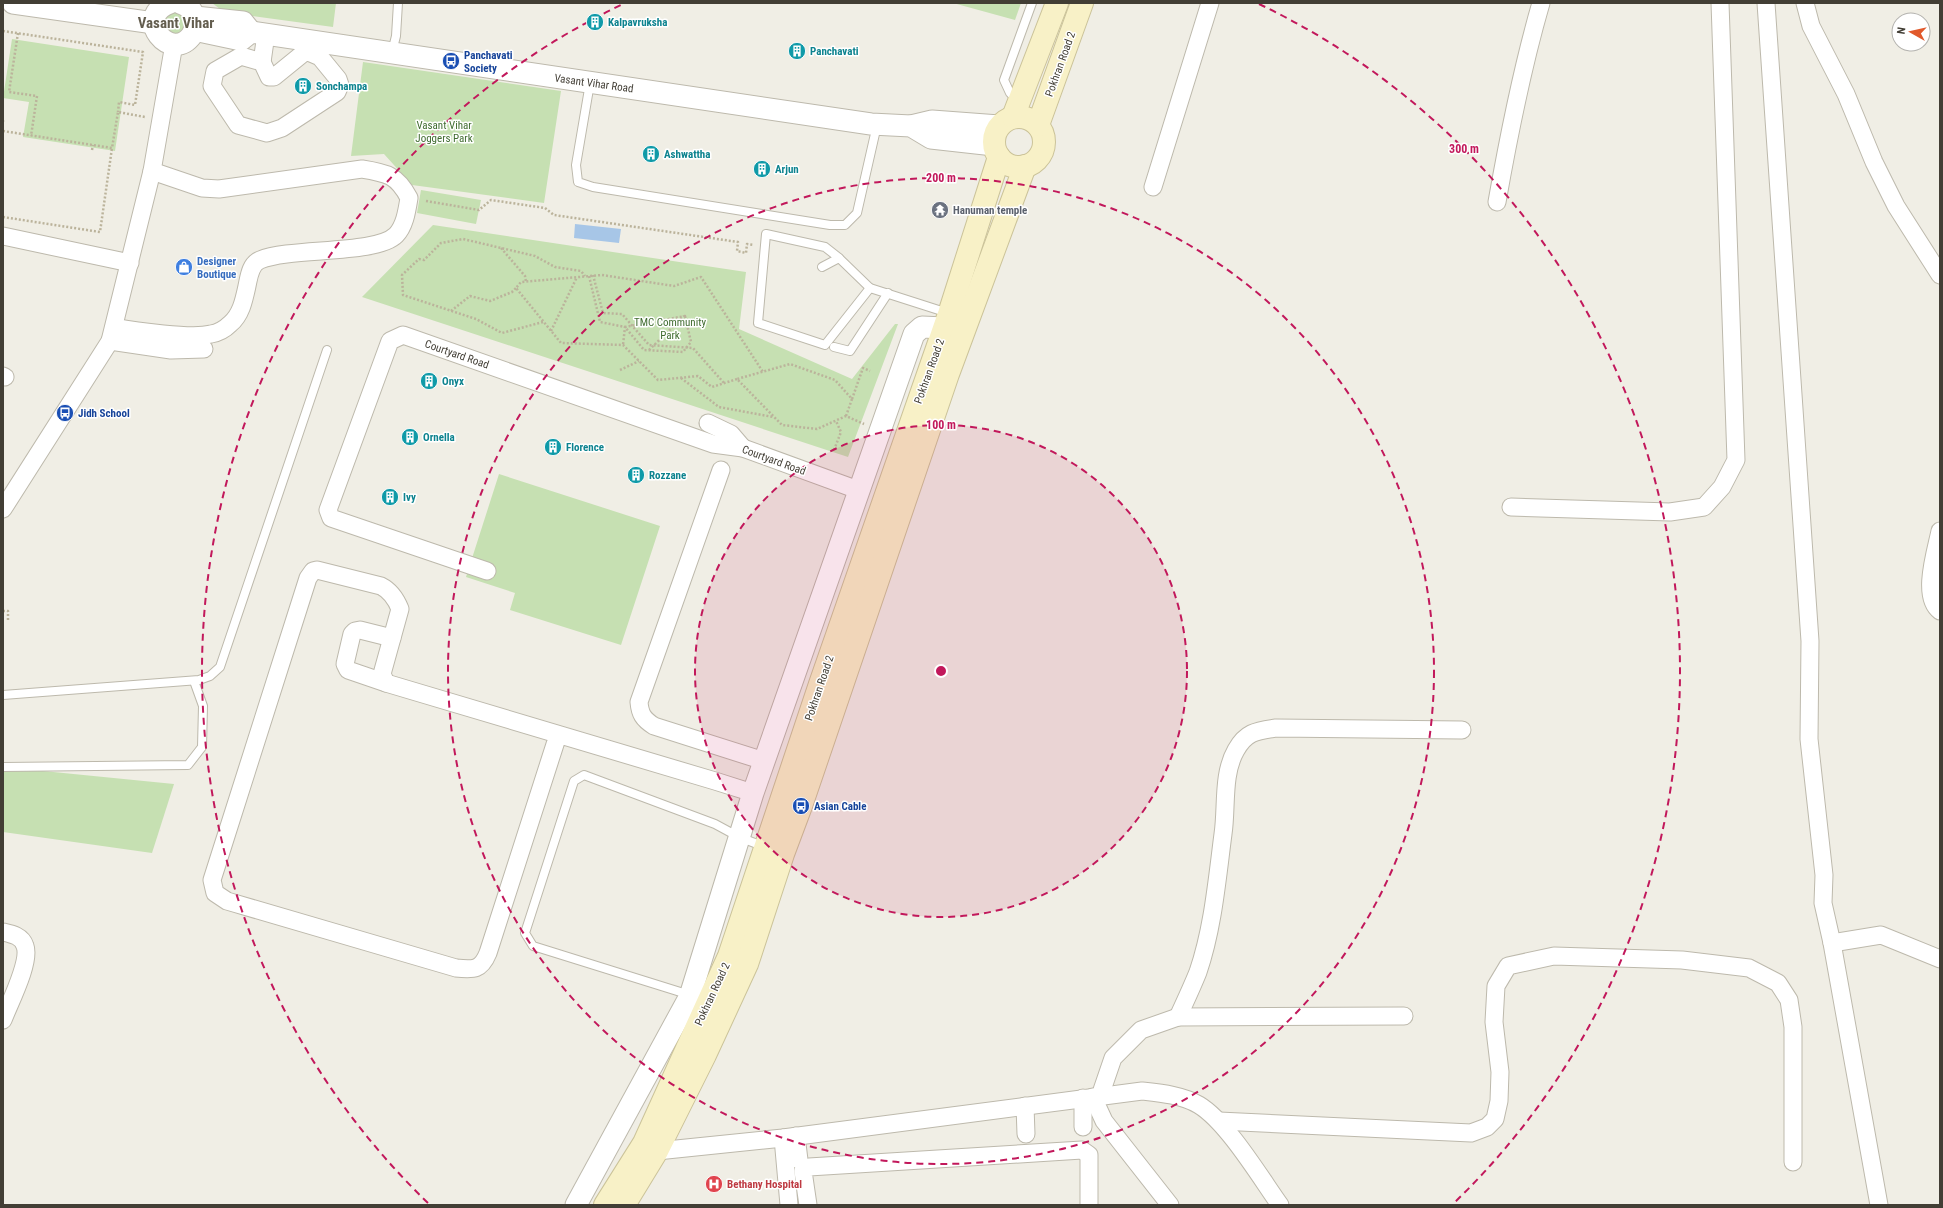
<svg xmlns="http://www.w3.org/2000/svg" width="1943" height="1208" viewBox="0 0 1943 1208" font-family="'Roboto Condensed',sans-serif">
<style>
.green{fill:#c6e0b2}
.water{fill:#a7c6e7}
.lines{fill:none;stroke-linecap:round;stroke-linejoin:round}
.service-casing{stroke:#bdb9ac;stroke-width:10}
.minor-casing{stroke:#bdb9ac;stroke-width:19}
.tertiary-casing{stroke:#bdb9ac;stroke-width:23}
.secondary-casing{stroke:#cbc399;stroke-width:24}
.path{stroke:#bbb39b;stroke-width:2.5;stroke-dasharray:2 2;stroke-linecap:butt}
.service{stroke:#fff;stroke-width:8}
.minor{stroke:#fff;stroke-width:17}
.tertiary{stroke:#fff;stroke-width:21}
.secondary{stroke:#f8f1c7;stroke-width:22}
.path-bridge{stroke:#bbb39b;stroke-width:2.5;stroke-dasharray:2 2;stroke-linecap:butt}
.ring{fill:none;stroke:#c2185b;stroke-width:2;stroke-dasharray:7 5}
.labels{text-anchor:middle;stroke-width:3;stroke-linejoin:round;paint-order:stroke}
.culture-label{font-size:11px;font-weight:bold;fill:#0d838f;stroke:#fff;text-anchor:start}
.transit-label{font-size:11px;font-weight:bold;fill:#164399;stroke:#fff;text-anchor:start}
.street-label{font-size:11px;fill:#423e35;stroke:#fff}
.park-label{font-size:11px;fill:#406c30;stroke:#fff}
.worship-label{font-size:11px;font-weight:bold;fill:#5b616d;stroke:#fff;text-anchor:start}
.shop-label{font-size:11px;font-weight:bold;fill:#366cbe;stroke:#fff;text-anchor:start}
.health-label{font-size:11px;font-weight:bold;fill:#be3a42;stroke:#fff;text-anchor:start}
.district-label{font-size:15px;font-weight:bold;fill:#635d4e;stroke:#fff}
.centre{fill:#c2185b;stroke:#fff;stroke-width:2}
.ring-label{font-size:12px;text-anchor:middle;font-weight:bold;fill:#c2185b;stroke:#fff;stroke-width:3;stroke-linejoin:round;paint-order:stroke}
</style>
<rect width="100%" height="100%" fill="#f0eee5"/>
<g class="green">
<path d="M212,3H336L333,27L224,12Z"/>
<path d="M953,3H1021L1015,20Z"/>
<path d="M173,12H180L187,21L183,32L173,34L165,27L164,19Z"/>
<path d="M12,39L129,57L115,151L23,137L29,102L3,98Z"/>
<path d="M363,62L561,91L544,203L412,185L384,154L351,156Z"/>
<path d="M421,190L481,200L476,224L417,213Z"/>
<path d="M433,225L746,272L739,329L852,379L895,324H898L848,457L362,297Z"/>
<path d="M499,474L660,526L621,645L510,610L515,593L466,577Z"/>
<path d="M3,767L174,784L152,853L3,832Z"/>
</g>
<path class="water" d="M575,224L621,229L619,243L574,238Z"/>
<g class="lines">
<defs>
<g id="service">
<path d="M392,52L396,36L398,3"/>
<path d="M590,83L576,165L578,182L593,187L830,225H845L857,213L877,125"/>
<path d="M1017,100L1010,93L1004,80L1032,3"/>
<path d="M839,258L825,247L766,234L758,323L825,345L870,288"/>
<path d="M822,267L839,258L870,288L948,313"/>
<path d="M834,347L850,351L888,293"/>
<path d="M3,695L199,680L210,676L220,667L327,350"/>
<path d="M3,767L188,765L202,747L203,706L194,681"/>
<path d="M690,995L533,946L525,933L574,781L584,775L715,824L739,837L765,847"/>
</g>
<g id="minor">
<path d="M1766,3L1810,641L1809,739L1824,875L1823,903L1832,943L1879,1205"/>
<path d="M1805,3L1811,26L1846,94L1874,162L1896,206L1940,275"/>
<path d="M306,51L320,57L338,79L340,85L337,92L282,128L267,133L238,125L212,86L215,71L241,56L262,62L269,77H274Z"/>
<path d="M262,62L266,34"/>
<path d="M1153,187L1210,3"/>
<path d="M1497,202C1509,134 1522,68 1541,3"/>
<path d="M3,236L130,263"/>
<path d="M114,327C135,331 192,339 211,334C217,333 225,329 230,324C241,315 244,300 247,286C249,277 250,264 260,260C291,247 376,255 396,235C405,226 407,210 409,198C397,175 387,173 362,169L219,189L202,188L152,171"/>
<path d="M110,341L171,350L204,349"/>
<path d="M3,376L5,377"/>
<path d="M708,423L731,434L743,448"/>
<path d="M721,470L639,702C640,714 643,719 654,726L764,761"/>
<path d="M1511,507L1670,512L1704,507L1722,487L1736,460L1720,3"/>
<path d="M3,509L110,341L152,171L174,44"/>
<path d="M1940,531C1936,551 1921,597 1940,611"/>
<path d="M487,571L331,518L328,510L390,341L403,335L713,444L743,448L858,490"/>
<path d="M386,683L348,670L345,664L352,634L355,631L360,630L392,638"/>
<path d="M558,735L488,953C481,970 474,970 456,968L227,901L215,893L212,880L308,578L313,571L317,570L381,586C391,591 396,599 400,609L382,674L386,683L715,781L753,793"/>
<path d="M3,932C12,934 22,936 25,946C31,962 9,1004 3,1020"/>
<path d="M1832,943L1881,935L1940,959"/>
<path d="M1178,1017C1185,1002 1192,987 1198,972C1213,928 1217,880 1223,834C1227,808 1222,774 1236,750C1246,732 1256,731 1276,728L1462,730"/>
<path d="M1100,1096L1113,1058L1141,1030L1178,1017L1404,1016"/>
<path d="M1093,1097L1104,1121L1170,1205"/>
<path d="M1083,1098V1127"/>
<path d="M1025,1106L1026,1134"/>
<path d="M1219,1121L1471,1133L1487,1127L1495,1119L1499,1101L1500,1072L1494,1022L1496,986L1508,966L1554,956L1682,960L1749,968L1778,983L1789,1000L1793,1027V1162"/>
<path d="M796,1136L799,1160"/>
<path d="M783,1138L789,1205"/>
<path d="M650,1146L657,1151L783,1138L1142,1091C1160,1093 1182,1095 1199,1105C1227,1122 1260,1177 1280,1205"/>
<path d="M808,1205L803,1171L809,1167L1082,1150L1089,1155V1205"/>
</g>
<g id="tertiary">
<path d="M13,3L154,23"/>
<path d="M170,3C132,17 171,64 192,35C196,29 196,21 193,14C191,8 186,5 180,3"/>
<path d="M195,17L243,22L251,32"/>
<path d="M194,30L241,40L251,32L871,124L911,126L931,138L994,145"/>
<path d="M911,126L932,121L999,126"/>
<path d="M576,1205L690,996L753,793L914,334L922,327L944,328"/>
</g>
<g id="secondary">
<circle cx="1019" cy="142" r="25"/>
<path d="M1013,117L1057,3"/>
<path d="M1038,125L1082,3"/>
<path d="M605,1205L644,1143L729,956L820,684L949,314L999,157"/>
<path d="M624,1205L657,1151L705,1055L747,964L783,854L801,806L948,374L1025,166"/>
</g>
</defs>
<use href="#service" class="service-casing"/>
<use href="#minor" class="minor-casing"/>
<use href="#tertiary" class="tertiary-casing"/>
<use href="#secondary" class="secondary-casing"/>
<g class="path">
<path d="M3,31L143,52L135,105L119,102L118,112"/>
<path d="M18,33L9,92L37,96L31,136"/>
<path d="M3,120V122"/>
<path d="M3,131L112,148L118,112L145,117"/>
<path d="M92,150L93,145"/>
<path d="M426,201L479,210L491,200L545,208L554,215L738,242L737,251L746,253L747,244L754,245"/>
<path d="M3,217L100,232L112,148"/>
<path d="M501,248L525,276L526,282"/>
<path d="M589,276L600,322L625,327L623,345"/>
<path d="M451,311L470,296L490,301L512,292L516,288"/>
<path d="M685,316L691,342L683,352L644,350L625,327Z"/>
<path d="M543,322L502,333L476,319L403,295L402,275L419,259L424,260L441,243L463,239L535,256L555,267L581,271L585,276"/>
<path d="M551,331L577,277"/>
<path d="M649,350L684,316"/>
<path d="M620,370L639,361"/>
<path d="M681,378L719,407L773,417"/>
<path d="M737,379L712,387L698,376L658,380L623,345L561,343L516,288L521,282L602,275L674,286L701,277L763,372"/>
<path d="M852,399L863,368L870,371"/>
<path d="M846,416L852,399L835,380L790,364L737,379L782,425L817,429L846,416L864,424"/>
<path d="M834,450L841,432L836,421"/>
<path d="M3,611H8V620"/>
</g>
<use href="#service" class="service"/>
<use href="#minor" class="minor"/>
<use href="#tertiary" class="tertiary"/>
<use href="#secondary" class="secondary"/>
<path class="path-bridge" d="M593,275L603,313L622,314L649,345L693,348L724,383"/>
</g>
<circle cx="941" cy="671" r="246" fill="#c2185b" fill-opacity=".12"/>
<g class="ring">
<circle cx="941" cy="671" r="246"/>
<circle cx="941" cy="671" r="493"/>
<path d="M428 1203A739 739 0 0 1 623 4M1259 4A739 739 0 0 1 1454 1203"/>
</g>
<defs>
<symbol id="building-disc" viewBox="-11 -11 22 22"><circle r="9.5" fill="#0f9aa8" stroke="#fff"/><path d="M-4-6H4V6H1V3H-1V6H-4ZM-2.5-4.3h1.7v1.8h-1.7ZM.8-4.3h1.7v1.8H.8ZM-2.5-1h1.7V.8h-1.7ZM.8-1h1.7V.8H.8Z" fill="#fff"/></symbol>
<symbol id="bus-disc" viewBox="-11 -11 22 22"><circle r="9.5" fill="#1a4fb4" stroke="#fff"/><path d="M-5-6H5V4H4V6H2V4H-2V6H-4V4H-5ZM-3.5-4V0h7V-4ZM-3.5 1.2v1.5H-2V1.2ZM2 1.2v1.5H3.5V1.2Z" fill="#fff"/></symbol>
<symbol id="temple-disc" viewBox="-11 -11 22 22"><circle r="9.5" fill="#6b7280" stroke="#fff"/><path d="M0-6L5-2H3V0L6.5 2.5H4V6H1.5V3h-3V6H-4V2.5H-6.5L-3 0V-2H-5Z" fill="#fff"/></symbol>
<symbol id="shop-disc" viewBox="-11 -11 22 22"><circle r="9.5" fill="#3f7fe0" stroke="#fff"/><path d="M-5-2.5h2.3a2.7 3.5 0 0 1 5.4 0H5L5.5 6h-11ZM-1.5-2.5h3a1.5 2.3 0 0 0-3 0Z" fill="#fff"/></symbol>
<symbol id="hospital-disc" viewBox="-11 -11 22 22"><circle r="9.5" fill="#e0444e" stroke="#fff"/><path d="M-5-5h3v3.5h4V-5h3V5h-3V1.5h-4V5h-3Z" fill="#fff"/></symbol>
</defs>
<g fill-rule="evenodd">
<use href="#building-disc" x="585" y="12" width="20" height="20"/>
<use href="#building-disc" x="787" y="41" width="20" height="20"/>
<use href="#bus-disc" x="441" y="51" width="20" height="20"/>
<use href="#building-disc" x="293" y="76" width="20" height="20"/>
<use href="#building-disc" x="641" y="144" width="20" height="20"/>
<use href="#building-disc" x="752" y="159" width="20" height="20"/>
<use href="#temple-disc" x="930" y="200" width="20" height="20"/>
<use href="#shop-disc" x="174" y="257" width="20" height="20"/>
<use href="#building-disc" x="419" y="371" width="20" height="20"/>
<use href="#bus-disc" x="55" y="403" width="20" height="20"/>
<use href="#building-disc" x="400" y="427" width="20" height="20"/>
<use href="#building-disc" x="543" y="437" width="20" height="20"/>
<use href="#building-disc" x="626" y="465" width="20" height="20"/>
<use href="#building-disc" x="380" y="487" width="20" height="20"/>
<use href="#bus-disc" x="791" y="796" width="20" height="20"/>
<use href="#hospital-disc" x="704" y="1174" width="20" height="20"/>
</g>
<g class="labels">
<g class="culture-label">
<text x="608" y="26">Kalpavruksha</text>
<text x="810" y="55">Panchavati</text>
<text x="316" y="90">Sonchampa</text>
<text x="664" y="158">Ashwattha</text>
<text x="775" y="173">Arjun</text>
<text x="442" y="385">Onyx</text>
<text x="423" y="441">Ornella</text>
<text x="566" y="451">Florence</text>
<text x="649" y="479">Rozzane</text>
<text x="403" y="501">Ivy</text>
</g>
<g class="transit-label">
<text x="464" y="59">Panchavati<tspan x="464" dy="13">Society</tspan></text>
<text x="78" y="417">Jidh School</text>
<text x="814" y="810">Asian Cable</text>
</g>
<g class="street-label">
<text transform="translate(1060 64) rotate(-70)" y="4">Pokhran Road 2</text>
<text transform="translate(594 83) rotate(8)" y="4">Vasant Vihar Road</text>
<text transform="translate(457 354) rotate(19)" y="4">Courtyard Road</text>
<text transform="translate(929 371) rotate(-70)" y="4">Pokhran Road 2</text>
<text transform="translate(774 460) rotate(20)" y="4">Courtyard Road</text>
<text transform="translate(819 688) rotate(-71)" y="4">Pokhran Road 2</text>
<text transform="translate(712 994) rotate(-65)" y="4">Pokhran Road 2</text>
</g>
<g class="park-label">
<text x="444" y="129">Vasant Vihar<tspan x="444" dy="13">Joggers Park</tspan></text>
<text x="670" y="326">TMC Community<tspan x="670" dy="13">Park</tspan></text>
</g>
<g class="worship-label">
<text x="953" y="214">Hanuman temple</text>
</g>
<g class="shop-label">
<text x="197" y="265">Designer<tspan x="197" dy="13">Boutique</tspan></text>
</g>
<g class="health-label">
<text x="727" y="1188">Bethany Hospital</text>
</g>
<g class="district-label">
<text x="176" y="28">Vasant Vihar</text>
</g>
</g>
<circle cx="941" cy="671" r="6" class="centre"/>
<g class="ring-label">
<text x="1464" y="153">300 m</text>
<text x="941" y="182">200 m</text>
<text x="941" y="429">100 m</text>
</g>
<rect width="1943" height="1208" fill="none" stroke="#423e35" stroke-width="8"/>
<g transform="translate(1911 32) rotate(278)"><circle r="19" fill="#ffffff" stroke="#b3b2ae"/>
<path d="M0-3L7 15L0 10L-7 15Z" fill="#e1592b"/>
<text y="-6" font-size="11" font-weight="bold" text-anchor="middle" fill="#423e35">N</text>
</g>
</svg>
